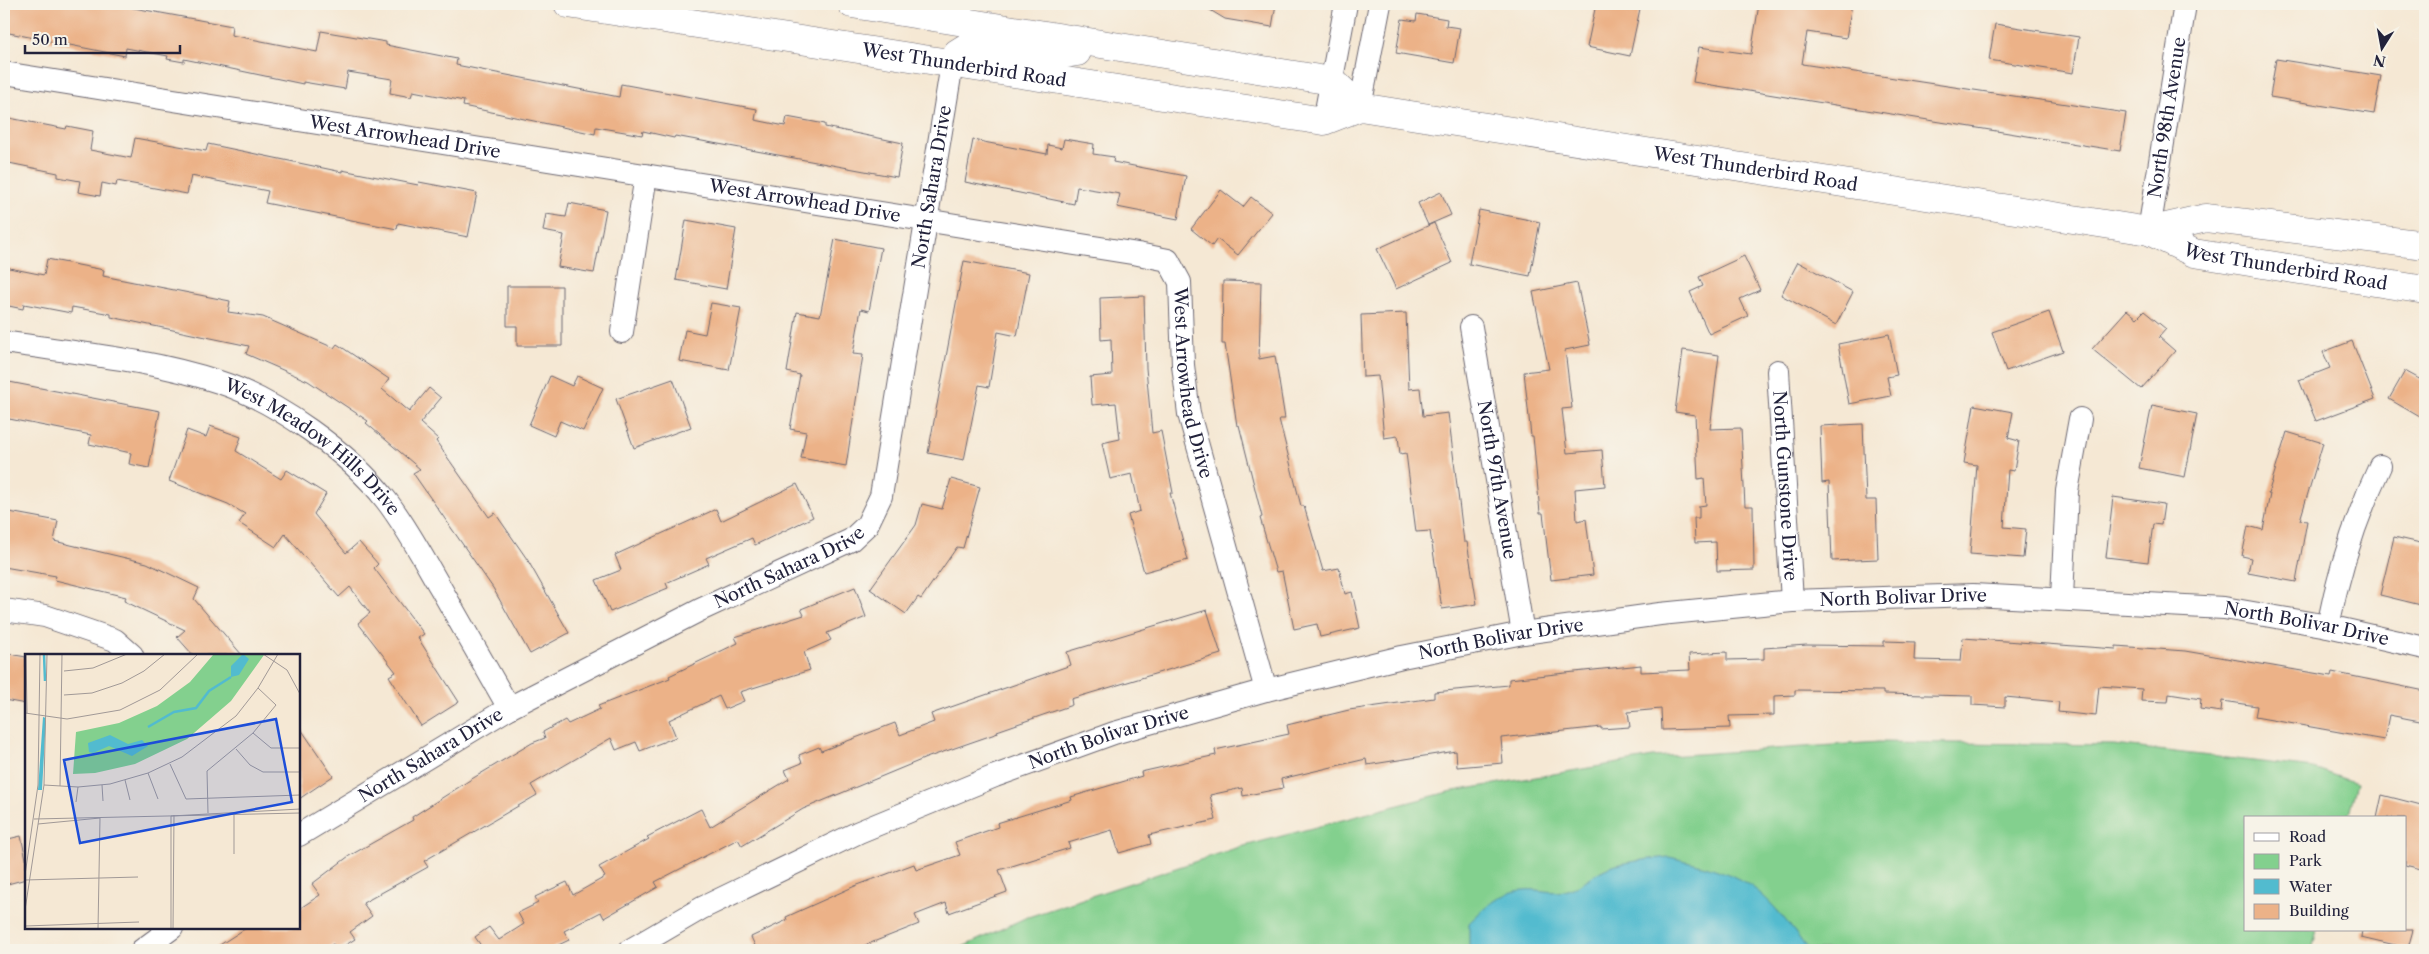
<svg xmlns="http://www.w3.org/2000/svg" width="2429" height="954" viewBox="0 0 2429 954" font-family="'Libre Caslon Text',serif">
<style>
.green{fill:#83d08e;stroke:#527964}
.water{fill:#52bbcf;stroke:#3a6e85}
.building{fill:#ecb288}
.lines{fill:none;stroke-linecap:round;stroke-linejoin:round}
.minor-casing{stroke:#6c6771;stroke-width:24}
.major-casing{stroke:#6c6771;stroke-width:29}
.minor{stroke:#fff;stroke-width:22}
.major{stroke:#fff;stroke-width:28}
.labels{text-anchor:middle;stroke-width:4;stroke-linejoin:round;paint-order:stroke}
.street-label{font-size:18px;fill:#22223b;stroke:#f7f3e8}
.inset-river{fill:none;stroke:#52bbcf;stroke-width:2.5}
.inset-road{fill:none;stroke:#a19997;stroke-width:1}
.view{fill:#1d4ed8;fill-opacity:0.15;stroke:#1d4ed8;stroke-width:2.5}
.inset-edge{fill:none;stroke:#22223b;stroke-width:2.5}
</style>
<rect width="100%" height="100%" fill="#f7f3e8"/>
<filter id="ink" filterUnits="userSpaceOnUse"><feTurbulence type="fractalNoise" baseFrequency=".02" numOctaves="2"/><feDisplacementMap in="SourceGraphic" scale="10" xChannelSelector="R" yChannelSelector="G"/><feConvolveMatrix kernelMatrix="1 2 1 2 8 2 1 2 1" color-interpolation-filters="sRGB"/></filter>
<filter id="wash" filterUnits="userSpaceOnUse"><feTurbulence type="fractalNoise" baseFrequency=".0096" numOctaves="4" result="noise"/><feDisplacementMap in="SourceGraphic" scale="20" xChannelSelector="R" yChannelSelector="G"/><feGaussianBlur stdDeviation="1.12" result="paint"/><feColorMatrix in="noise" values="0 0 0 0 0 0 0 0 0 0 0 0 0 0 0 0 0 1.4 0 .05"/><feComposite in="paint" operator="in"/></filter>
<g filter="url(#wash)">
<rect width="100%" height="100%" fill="#f5e8d4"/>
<path class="green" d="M1879,742L2114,745L2314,768L2357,783L2348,818H2245V930H2317L2312,950H956L1025,918L1233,849L1448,792L1653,757Z"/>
<path class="water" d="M1669,857C1700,864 1736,872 1761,894C1779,910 1794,931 1808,950H1471L1469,947V923C1483,909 1501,892 1523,890C1539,888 1552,895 1568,890C1581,885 1590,877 1601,871C1616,862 1651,859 1669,857Z"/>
<g id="blocks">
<g class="building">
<path d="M4,4H112L232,26L231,35L317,52L321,31L386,42V45L457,59L456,65L619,97L621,84L757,109L755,120L785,126L787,117L825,124V127L903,143L897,177L675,136L674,138L643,131L642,135L596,127L595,134L463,106L464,101L413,91L411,97L390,93L392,79L348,72L345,89L303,82V84L184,59V62L167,59L168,56L126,48L125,56L4,32Z"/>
<path d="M1200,4H1276L1272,27L1225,19Z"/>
<path d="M1596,4H1641L1630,56L1587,47Z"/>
<path d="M1759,4H1852L1846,38L1807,32L1802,64L2126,113L2120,151L1693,82L1699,47L1751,54Z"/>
<path d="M1417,14L1447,19L1446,26L1460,28L1454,63L1396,53L1402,19L1416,21Z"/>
<path d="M1995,24L2079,37L2073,73L1989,60Z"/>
<path d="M2276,59L2381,76L2374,114L2270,97Z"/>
<path d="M4,117L66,129L67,126L93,131L90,150L131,158L135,138L206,151L208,144L342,172V170L418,185L419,182L477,193L468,237L398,223L397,229L265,203L268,191L191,176L187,194L117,181L116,186L102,183L100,196L78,192L80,181L58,177V173L4,162Z"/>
<path d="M1064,139L1094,144L1093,154L1114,157L1113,162L1186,176L1178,219L1117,207L1120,194L1077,187L1074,204L965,182L973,140L1047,154L1048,145L1062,148Z"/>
<path d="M1221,190L1243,207L1251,197L1272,213L1238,255L1217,239L1212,246L1191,229Z"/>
<path d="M1441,192L1451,215L1428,225L1418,203Z"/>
<path d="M569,203L606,210L594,273L558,267L564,235L543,231L546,214L566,217Z"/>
<path d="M1479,210L1540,222L1530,276L1469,264Z"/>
<path d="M686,220L736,229L726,289L676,280Z"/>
<path d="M1434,223L1452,263L1396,289L1377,249Z"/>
<path d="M835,239L881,248L869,311L861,309L853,354L863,355L846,466L801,458L806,432L790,429L800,375L787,372L797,312L820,316Z"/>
<path d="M1744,256L1760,290L1740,299L1748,316L1709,334L1690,292L1703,286L1699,277Z"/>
<path d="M47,259L104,270L103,276L230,301L228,312L263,317L334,348L337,344L389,379L382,389L409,412L429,388L441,398L420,423L438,439L436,441L489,517L495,513L527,559L569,633L530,654L493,588L413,473L420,469L366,423L368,421L308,381L246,354L249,346L111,317V314L72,307L71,313L24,304L23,309L4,305V267L44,275Z"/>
<path d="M964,261L1029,273L1017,336L998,332L989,387L979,385L964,460L928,453Z"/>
<path d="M1798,262L1853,292L1836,325L1781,295Z"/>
<path d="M1223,281L1261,282L1259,359L1275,356L1285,419H1279L1301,506H1304L1323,571L1339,568L1345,594L1352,592L1360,628L1320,637L1317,624L1294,629L1282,571L1276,572L1260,518L1262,517L1239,425L1237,426L1225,344H1222Z"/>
<path d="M1577,283L1590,345L1565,350L1572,408L1562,409L1567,453L1602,450L1605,486L1575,489L1577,521L1586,519L1593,575L1551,580L1543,513H1540L1533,436H1531L1524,372L1549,369L1533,292Z"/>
<path d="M507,286H562V346H517V326H507Z"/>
<path d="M1144,296L1146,368L1152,433L1161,431L1173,493H1170L1188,560L1144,572L1128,515L1140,511L1132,474L1110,479L1102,443L1120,439L1116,403L1092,405L1090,377L1112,375L1111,339L1101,340L1100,298Z"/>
<path d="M711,303L741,308L729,370L679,361L685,330L705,334Z"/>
<path d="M2127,310L2137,318L2144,311L2166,329L2159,337L2175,351L2141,389L2092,349Z"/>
<path d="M2049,312L2063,351L2006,371L1992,332Z"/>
<path d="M1406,313L1409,389L1420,388L1423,416L1448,413L1464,542H1467L1477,604L1442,609L1430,531L1416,532L1406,453L1400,454L1398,436L1384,438L1378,376L1363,377L1361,315Z"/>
<path d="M1889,334L1897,375L1887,377L1891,396L1849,404L1838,344Z"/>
<path d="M2352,341L2375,399L2316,421L2299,380L2330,368L2323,352Z"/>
<path d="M1683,350L1719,355L1710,429L1741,428L1745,506H1753L1754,570L1717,571L1716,542L1695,543L1694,518H1699V506L1706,505L1704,478L1698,479L1695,415L1675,412Z"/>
<path d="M2405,371L2425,382V420L2389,399Z"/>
<path d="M550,376L572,386L577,376L603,388L583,431L560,421L554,436L529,425Z"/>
<path d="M673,379L691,427L634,448L616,399Z"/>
<path d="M4,381L160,411L149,468L129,464L131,453L89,444L91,435L4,418Z"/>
<path d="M1974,405L2013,412L2008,438L2019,441L2014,471L2008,470L2004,527L2026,529L2023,558L1970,554L1977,465L1964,463Z"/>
<path d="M2152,405L2197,414L2185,477L2139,468Z"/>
<path d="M1863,424L1866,500H1876L1878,559L1832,561L1829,482L1822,483L1820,426Z"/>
<path d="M210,426L241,437L236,451L281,479L287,470L326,494L314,514L346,553L359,542L378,564L374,568L424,634L418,638L459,702L421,726L389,676L396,672L358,623L370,613L350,587L339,597L285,534L276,547L239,523L245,514L228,504L169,481L187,430L206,437Z"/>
<path d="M2287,432L2323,443L2300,520L2307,521L2296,582L2248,573L2251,558L2242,556L2248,526L2263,530L2270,494H2268Z"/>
<path d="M951,479L980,487L963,548L957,547L921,599L918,597L906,614L870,589L916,525L922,504L942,509Z"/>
<path d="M797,484L813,517L755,545L752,538L706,558L709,564L666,583L668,588L610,612L596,580L621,570L615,555L716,509L721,521Z"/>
<path d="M2113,497L2164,504L2161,525L2153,524L2148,562L2106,557Z"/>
<path d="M4,511L58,521L54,541L147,563L199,588L194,599L242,655H193L177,637L185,630L124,601L126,597L55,580L56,576L4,567Z"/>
<path d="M2394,537L2425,544V606L2380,595Z"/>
<path d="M855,587L866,617L827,633L831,640L804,652L810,670L740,692L744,701L725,709L719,696L669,720L676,737L640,751L636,742L616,750L611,738L531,785L537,795L424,861L428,867L363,903L372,916L350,932L355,939L338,950L333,944L324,950H212L246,928H299V909L320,895L312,884L349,856L413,820L412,817L470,780L532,743L545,738L543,732L565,720L568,724L600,709L598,706L670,678L669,676L738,643L735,637L804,615L801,609Z"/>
<path d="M1207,610L1221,654L1071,699L1072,705L997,731L998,733L926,758L803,809L742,846L738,839L655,882L658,887L604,918L601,912L564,931L569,940L548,950H484L475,937L489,927L499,940L524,924L518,913L538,903L535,897L567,882L573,895L605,877L599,867L649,839L647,837L701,809L710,827L789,779L785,770L802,763L799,755L819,747L821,751L895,723L900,735L934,722L931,714L1071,665L1067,652Z"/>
<path d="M1963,638L2116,649V646L2185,651L2331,676L2332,672L2425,691V722L2389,715L2384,740L2255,717L2257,706L2222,701L2221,712L2200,709L2201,699L2169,694L2168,702L2141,701L2142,689L2099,686L2096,716L2058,712L2059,702L2005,697V707L1972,705V696L1883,694V691L1795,690V695L1774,696V715L1729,716L1730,728L1662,730L1661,709L1628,712L1630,727L1601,729V727L1501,738L1503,763L1457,767L1456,751L1367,765L1366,759L1281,779L1283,788L1243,796L1242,788L1210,795L1216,820L1149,835L1151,844L1119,853L1112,830L1068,843L1070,848L999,870L1007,892L949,913L946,903L915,915L919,924L863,946L865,950H757L751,937L787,920L786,917L855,886L914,864L916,870L960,855L955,842L998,827L997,823L1072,800L1071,797L1142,776L1141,772L1216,755L1215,750L1289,734L1287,725L1349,710L1434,698V692L1509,685V679L1641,665V672L1690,670L1689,654L1727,652V660L1764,659V648L1807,645L1884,646V641L1915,642L1914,660L1961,661Z"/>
<path d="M4,653L26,657V704L4,700Z"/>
<path d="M299,726L333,776L299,799Z"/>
<path d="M2382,795L2425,806V870L2405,865V818H2377Z"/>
<path d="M21,836L26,859V879L4,885V840Z"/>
<path d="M2362,930H2413L2408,948L2361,937Z"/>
</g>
</g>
</g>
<g filter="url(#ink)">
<use href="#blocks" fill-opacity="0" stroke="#6c6771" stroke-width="1"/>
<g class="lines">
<defs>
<g id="minor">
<path id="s1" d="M4,73L1138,254L1168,260L1180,282L1183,365L1189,414L1266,690"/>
<path d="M1360,107L1380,4"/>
<path d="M1324,121L1346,4"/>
<path id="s2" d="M2149,231L2185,4"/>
<path id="s3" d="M1471,327L1523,633"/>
<path d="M622,332L646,175"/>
<path id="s4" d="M4,342C75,353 150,359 219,382C275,400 350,453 386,500C407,527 423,558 440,587C463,627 486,668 509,708"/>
<path id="s5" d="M1778,371L1792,601"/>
<path d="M2062,598L2067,491L2080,419"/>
<path d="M4,610L45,616L115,640L132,655"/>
<path d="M2328,626C2339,570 2356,517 2380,466"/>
<path id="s6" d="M299,835L509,708L700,610L851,540L867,525L881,496L952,64"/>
<path d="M142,950L172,928"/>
<path id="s7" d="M630,950L702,908L859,832L995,776L1114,733L1266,690L1402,657L1523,633L1660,614L1792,601L1973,595L2224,608L2328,626L2425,648"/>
</g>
<g id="major">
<path id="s8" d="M568,4L1324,121L1360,107L1461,123L2149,231L2194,253L2425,290"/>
<path d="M852,4L1332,81L1360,107"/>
<path d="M957,53L965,48L1053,56L1077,52"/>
<path d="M2149,231L2206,218L2425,245"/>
</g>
</defs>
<use href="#minor" class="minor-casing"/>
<use href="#major" class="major-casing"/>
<use href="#minor" class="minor"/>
<use href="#major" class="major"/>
</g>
</g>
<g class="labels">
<g class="street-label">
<text dy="6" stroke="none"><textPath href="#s8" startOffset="401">West Thunderbird Road</textPath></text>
<text dy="6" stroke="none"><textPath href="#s2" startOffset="115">North 98th Avenue</textPath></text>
<text dy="6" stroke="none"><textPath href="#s1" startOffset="406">West Arrowhead Drive</textPath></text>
<text dy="6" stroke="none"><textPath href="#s8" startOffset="1204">West Thunderbird Road</textPath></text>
<text dy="6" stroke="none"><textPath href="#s6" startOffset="994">North Sahara Drive</textPath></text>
<text dy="6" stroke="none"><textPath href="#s1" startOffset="811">West Arrowhead Drive</textPath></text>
<text dy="6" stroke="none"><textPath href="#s8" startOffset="1745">West Thunderbird Road</textPath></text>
<text dy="6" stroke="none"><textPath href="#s1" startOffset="1306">West Arrowhead Drive</textPath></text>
<text dy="6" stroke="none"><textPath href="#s4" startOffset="334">West Meadow Hills Drive</textPath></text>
<text dy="6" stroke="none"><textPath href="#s3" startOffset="155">North 97th Avenue</textPath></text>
<text dy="6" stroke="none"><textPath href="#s5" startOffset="115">North Gunstone Drive</textPath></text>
<text dy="6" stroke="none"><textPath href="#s6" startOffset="559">North Sahara Drive</textPath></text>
<text dy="6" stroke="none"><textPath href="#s7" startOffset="1335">North Bolivar Drive</textPath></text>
<text dy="6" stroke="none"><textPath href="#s7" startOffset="1740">North Bolivar Drive</textPath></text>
<text dy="6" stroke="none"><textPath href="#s7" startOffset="930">North Bolivar Drive</textPath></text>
<text dy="6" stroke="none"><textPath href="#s7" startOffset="525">North Bolivar Drive</textPath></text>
<text dy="6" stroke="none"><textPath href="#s6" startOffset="154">North Sahara Drive</textPath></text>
</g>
</g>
<g transform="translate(25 654)">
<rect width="275" height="275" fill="#f5e8d4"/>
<path d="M188,1H239L206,47L162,85L110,110L70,119L48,120L51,78L94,69L132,52L165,28Z" fill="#83d08e"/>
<path d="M218,0L224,5L214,21L206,23V12ZM18,63L21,64L17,136H13ZM85,81L103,90L117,86L123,92L107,102L84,92L68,99L64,98L63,89Z" fill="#52bbcf"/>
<path class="inset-river" d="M19,0L20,27M123,73L149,58L171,54L184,37L206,23"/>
<path class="inset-road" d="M1,0L2,59M238,0L262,16L275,40M39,17L68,14L102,0M39,41L67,39L97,29L119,17L140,0M0,59L42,65L95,56L135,36L173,0M228,79L246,94H275M0,86V102M211,95L225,111L238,118H275M145,110L161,145L275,141M123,119L133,145M100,126L105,146M19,131L53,133L85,130L123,119L157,103L211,62L233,34L253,0M77,131L78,147M35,132L37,0M51,148L53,133M183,159L182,117L228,79L251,51L233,34M146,162L275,155M9,165L275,159M13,170L75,164M209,200V159M0,221L13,131L15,0M0,226L113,223M0,256L19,131L22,0M0,272L114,268M73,275L75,164M146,275V162M148,275L149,161"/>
<path class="view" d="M251,65L267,148L55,189L39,106Z"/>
<rect width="275" height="275" class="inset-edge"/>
</g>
<rect width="2429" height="954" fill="none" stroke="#f7f3e8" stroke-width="20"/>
<rect x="2244" y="816" width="162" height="115" fill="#f7f3e8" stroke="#a29fa3"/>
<rect x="2254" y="833" width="25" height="8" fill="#ffffff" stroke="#a29fa3"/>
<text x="2289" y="842" font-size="15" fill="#22223b">Road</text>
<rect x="2254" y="854" width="25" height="15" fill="#83d08e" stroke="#a29fa3"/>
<text x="2289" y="866" font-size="15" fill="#22223b">Park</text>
<rect x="2254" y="879" width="25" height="15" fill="#52bbcf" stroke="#a29fa3"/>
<text x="2289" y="892" font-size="15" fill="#22223b">Water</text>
<rect x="2254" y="904" width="25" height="15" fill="#ecb288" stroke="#a29fa3"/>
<text x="2289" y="916" font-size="15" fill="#22223b">Building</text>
<g transform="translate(2382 48) rotate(191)" stroke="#f7f3e8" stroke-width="4" paint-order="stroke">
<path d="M0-4L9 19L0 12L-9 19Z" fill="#22223b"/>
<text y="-8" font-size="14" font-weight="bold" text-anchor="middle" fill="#22223b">N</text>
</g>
<path d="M25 45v8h155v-8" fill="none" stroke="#22223b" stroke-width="2.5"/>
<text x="32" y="45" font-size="15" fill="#22223b" stroke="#f7f3e8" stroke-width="4" paint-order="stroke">50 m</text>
</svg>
